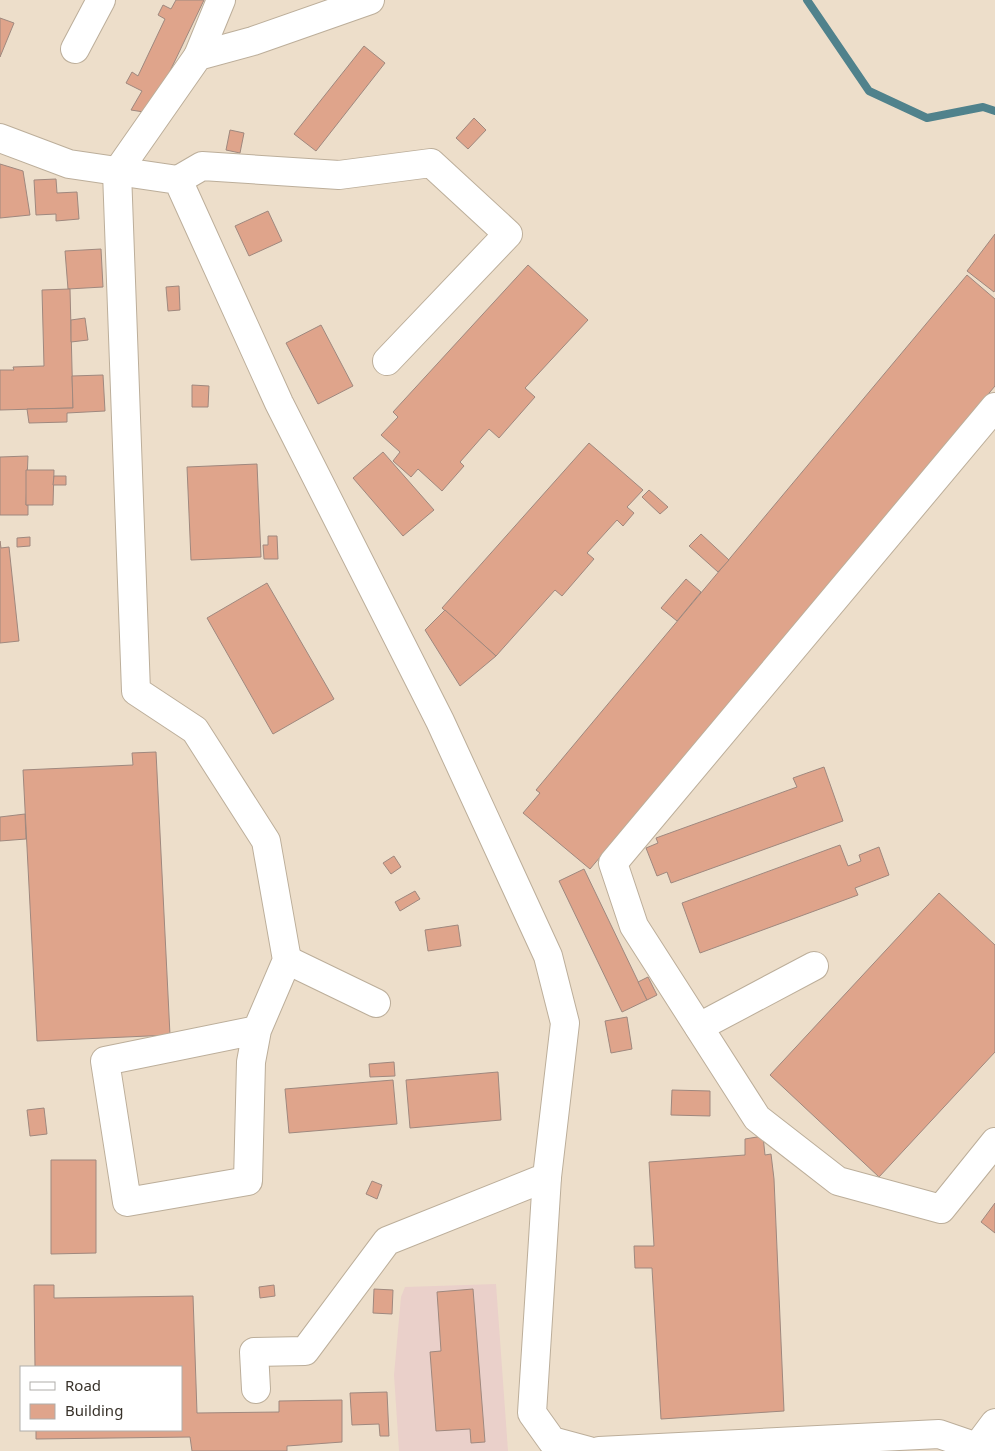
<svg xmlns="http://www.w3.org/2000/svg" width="995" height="1451" viewBox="0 0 995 1451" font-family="'Noto Sans',sans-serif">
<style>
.industrial{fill:#ead0ca}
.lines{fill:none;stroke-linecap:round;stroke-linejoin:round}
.stream{stroke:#50828c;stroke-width:8}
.building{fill:#dfa48b;stroke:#9f887e}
.minor-casing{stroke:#bcae9a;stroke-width:30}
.minor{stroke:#fff;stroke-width:28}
</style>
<rect width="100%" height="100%" fill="#eddeca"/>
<path class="industrial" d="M496,1284L508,1451H399L394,1375L401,1297L405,1287Z"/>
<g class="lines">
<path class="stream" d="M807,0L869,91L927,118L983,107L995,111"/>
</g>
<g class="building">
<path d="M176,0H204L150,113L131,110L142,91L126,83L132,72L138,76L165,19L158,15L163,5L171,9Z"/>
<path d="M0,18L14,23L0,57Z"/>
<path d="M364,46L385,63L316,151L294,134Z"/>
<path d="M474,118L486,130L468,149L456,138Z"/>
<path d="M230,130L244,133L240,153L226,150Z"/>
<path d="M0,164L23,171L30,215L0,218Z"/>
<path d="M56,179L57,193L77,192L79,219L56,221V214L36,215L34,180Z"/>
<path d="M268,211L282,241L249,256L235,226Z"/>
<path d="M995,234V290L994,292L967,271Z"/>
<path d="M101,249L103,287L68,289L65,251Z"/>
<path d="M528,265L588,320L525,388L535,397L499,438L489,429L460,462L464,466L442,491L418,469L411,477L393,461L400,452L381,435L398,417L393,412Z"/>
<path d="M967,275L995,299V386L590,869L523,813L540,793L536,790Z"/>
<path d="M179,286L180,310L168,311L166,287Z"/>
<path d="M70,289L73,408L0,410V370H14L13,367L44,366L42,290Z"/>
<path d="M85,318L88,340L71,342V320Z"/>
<path d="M321,325L353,386L318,404L286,343Z"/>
<path d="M103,375L105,411L67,413V422L29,423L27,409L73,408L72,376Z"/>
<path d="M192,385L209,386L208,407H192Z"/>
<path d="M589,443L643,490L627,507L634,513L623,526L617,520L587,553L594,559L562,596L555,590L496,656L442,608Z"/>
<path d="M383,452L434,510L403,536L353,478Z"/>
<path d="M28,456L26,505H28V515H0V457Z"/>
<path d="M257,464L261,557L191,560L187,467Z"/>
<path d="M26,470H54L53,505H26Z"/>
<path d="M54,476H66V485H53Z"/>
<path d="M649,490L668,507L660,514L642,497Z"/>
<path d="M701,534L729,560L718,572L689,546Z"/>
<path d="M268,536H277L278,559H264L263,545H268Z"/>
<path d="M30,537V546L17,547V538Z"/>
<path d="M0,541L1,548L9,547L19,641L0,643Z"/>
<path d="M686,579L701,592L677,621L661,608Z"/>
<path d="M267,583L334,699L273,734L207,618Z"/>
<path d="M445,610L496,656L460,686L425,630Z"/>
<path d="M156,752L170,1035L37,1041L23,770L133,765L132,753Z"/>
<path d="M824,767L843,821L671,883L667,872L657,876L646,848L658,843L656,838L797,787L793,778Z"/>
<path d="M25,814L26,839L0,841V817Z"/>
<path d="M840,845L848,866L861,861L859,855L879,847L889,875L855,888L858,895L700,953L682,903Z"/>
<path d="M394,856L401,867L391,874L383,863Z"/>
<path d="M584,869L647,1000L622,1012L559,881Z"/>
<path d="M415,891L420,899L400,911L395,902Z"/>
<path d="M939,893L995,945V1052L879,1177L770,1075Z"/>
<path d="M458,925L461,946L428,951L425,930Z"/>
<path d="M648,977L657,995L647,1000L638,982Z"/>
<path d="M627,1017L632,1049L611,1053L605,1021Z"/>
<path d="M394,1062L395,1076L370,1077L369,1064Z"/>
<path d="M498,1072L501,1120L410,1128L406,1080Z"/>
<path d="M393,1080L397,1124L289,1133L285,1089Z"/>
<path d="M672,1090L710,1091V1116L671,1115Z"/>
<path d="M44,1108L47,1134L30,1136L27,1110Z"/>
<path d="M763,1136L765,1155L771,1154L774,1179L784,1411L661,1419L652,1268H635L634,1246H654L649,1162L745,1155V1139Z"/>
<path d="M51,1160H96V1253L51,1254Z"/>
<path d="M372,1181L382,1185L377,1199L366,1194Z"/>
<path d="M995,1203V1233L981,1222Z"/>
<path d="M34,1285H54V1298L193,1296L197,1413L279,1412V1401L342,1400V1442L287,1446V1451H192L190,1437L36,1439V1430H181V1367H35Z"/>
<path d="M274,1285L275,1296L260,1298L259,1287Z"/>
<path d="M374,1289L393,1290L392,1314L373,1313Z"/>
<path d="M473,1289L485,1442L471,1443L470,1429L436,1431L430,1352L441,1351L437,1292Z"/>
<path d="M387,1392L389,1436H380L379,1424L352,1425L350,1393Z"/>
</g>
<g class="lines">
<defs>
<g id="minor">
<path d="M75,49L101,0"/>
<path d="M198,56L221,0"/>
<path d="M0,138L69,164L178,180L279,403L440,721L548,956L565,1023L547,1177L387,1241L305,1351L254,1352L256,1389"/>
<path d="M178,180L202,166L339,175L431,163L508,234L387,361"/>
<path d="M995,407L613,863L634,926L757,1118L838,1181L941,1209L995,1142"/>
<path d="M287,960L376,1003"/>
<path d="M699,1027L814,966"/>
<path d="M257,1030L105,1061L127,1202L248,1181L251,1062L257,1030L287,960L266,841L195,730L136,691L117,172L198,56L253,41L370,0"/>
<path d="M547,1177L532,1413L552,1441L589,1451"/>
<path d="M599,1451L939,1434L977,1447"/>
<path d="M982,1451L977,1447L995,1423"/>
</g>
</defs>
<use href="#minor" class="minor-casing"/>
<use href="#minor" class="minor"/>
</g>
<rect x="20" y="1366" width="162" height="65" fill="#ffffff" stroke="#afadaa"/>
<rect x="30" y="1382" width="25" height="8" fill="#ffffff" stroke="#afadaa"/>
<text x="65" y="1391" font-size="15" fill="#38322a">Road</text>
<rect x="30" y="1404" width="25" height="15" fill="#dfa48b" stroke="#afadaa"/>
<text x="65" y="1416" font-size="15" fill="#38322a">Building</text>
</svg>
